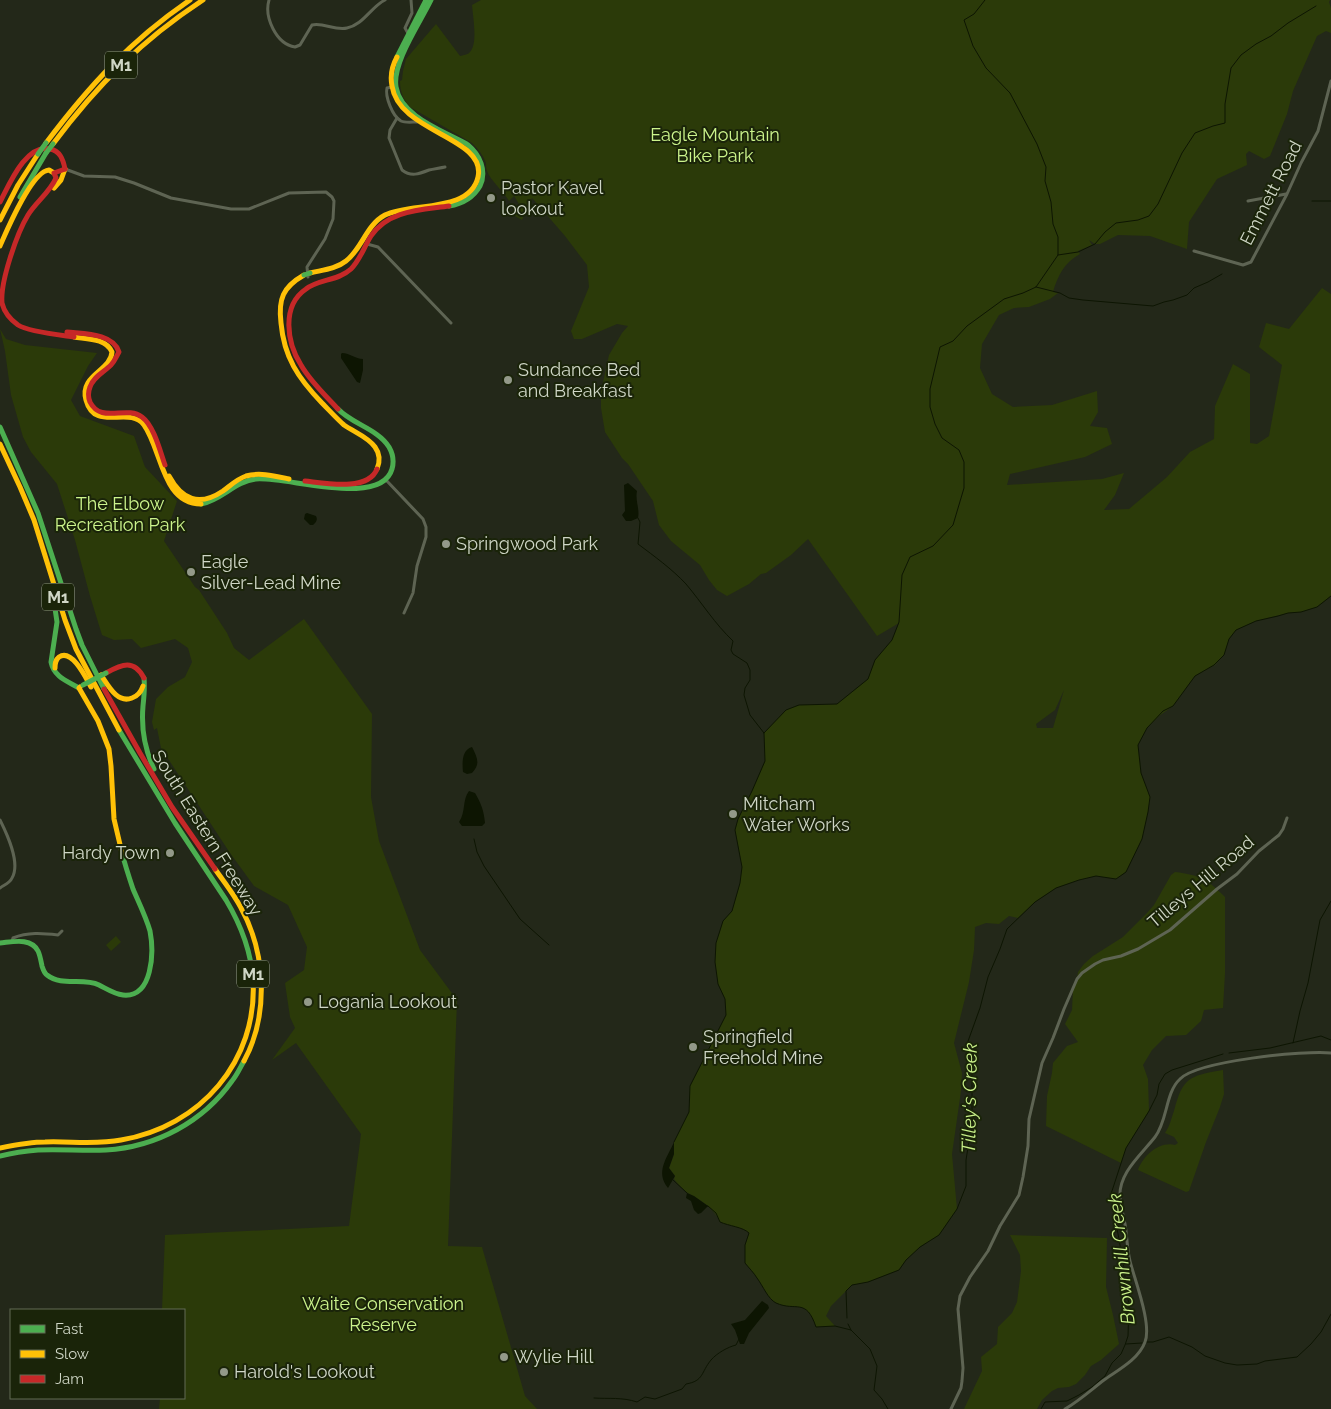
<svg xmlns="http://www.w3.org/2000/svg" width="1331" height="1409" viewBox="0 0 1331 1409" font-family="Raleway,sans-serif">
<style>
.green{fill:#2b3a09;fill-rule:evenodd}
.water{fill:#0d1502}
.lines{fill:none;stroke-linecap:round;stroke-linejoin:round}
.stream{stroke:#0d1502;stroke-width:1}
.street{stroke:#5e6453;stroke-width:3}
.fast{stroke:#4caf50;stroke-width:5}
.slow{stroke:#ffc107;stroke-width:5}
.jam{stroke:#c62828;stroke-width:5}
.fast-bridge{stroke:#4caf50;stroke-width:5}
.poi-dot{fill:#939989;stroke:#1a2409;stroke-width:2}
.labels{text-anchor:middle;stroke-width:4;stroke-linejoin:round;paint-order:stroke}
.shield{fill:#1a2409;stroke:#99a18d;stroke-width:1}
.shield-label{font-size:16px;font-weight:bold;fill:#cfd6c6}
.park-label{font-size:18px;fill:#ccf48c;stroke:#1a2409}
.poi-label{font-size:18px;fill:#cfd6c6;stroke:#1a2409;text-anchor:start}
.street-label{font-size:18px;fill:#cfd6c6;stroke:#1a2409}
.water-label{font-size:19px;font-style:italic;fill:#caf28a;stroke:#1a2409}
</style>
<rect width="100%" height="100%" fill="#232819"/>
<g class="green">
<path d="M481,0H1330L1329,2L1331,8V33L1326,31L1317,36L1293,91L1287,114L1270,156L1264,159L1249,151L1246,154L1247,165L1217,179L1189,222L1187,249L1150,236L1118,235L1100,244H1095L1089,240L1092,245L1078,251L1080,254C1064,263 1058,275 1053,292L1058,293L1050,299L1029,307L1014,308L999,315L982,344L980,368L992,394L1013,407L1052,405L1097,391L1098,412L1090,426L1107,428L1112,444L1085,457L1010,474L1007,485L1102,479L1124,473L1115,495L1104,510L1129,509L1167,477L1190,452L1214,439L1215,406L1233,364L1250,374V443L1257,444L1269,436L1282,365L1259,347L1266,323L1289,329L1322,288L1331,294V596L1317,607L1301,612L1288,613L1256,621L1236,630L1229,639L1224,655L1215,665L1195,676L1173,706L1159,716L1147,728L1138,745L1141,773L1150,797L1148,812L1142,839L1126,872L1116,879L1096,876L1079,880L1056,888L1035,902L1018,918L1009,916L999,924L986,923L975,927L974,950L969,982L954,1043L962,1073L961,1091L952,1154L957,1209L939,1235L920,1247L906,1260L899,1270L868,1282L852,1285L831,1306L826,1316L835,1326L816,1327C806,1297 796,1312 776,1303C768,1299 763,1286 757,1278C754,1273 749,1268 745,1263V1245L749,1233C743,1227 728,1226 720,1222C714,1208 702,1201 688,1193C683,1190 678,1184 674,1179L675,1176L669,1168L674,1154V1142L689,1112L690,1086L726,1015L725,999L718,984L715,962L716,943L723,921L732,911L740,883L742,867L735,830L738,819L752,791L765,761L764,733L786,710L799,705L837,704L868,679L875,660L892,640L899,623L877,636L808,539L791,555L766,573L761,574L749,584L727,596L717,590L709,580L700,565L671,541L659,525L653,501L628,464L622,458L605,432L601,408V391L609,355L622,333L628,326L617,324L582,339H574L571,331L589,287L587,265L565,236L533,199L532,198L522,220L513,215L519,204L514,196L509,201C504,192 490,180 487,171C486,169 486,166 486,163C483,155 478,149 472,143L410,107C403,99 400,91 400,81L402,80L403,71L406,59L436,24L460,56C463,55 468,55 470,52C478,44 473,17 472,5ZM1064,690L1053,728H1037L1036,724L1055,710Z"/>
<path d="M0,329L6,339L25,345L97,353L88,366L71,400L80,416L134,436L145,467L177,501L164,541L195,587L199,590L227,633L234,648L249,660L304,619L372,714L371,797L379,841L420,950L457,1000L448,1246L482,1247L525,1396L537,1409H159L160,1398H184V1310H162L165,1235L349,1226L361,1134L296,1043L272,1060L295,1028L290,1017L285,983L304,970L307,947L288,905L254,886L230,853L161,748L157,728L154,730L152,722L156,699L168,687L185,677L192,662L188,648L175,639L141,648L132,639L114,640L102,635L90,596L75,540L57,484L31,452L23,437L11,395L5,351Z"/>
<path d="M459,537L476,539L475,547L458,545Z"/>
<path d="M1175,872C1200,875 1207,879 1225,897V973L1223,1008L1204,1010L1201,1021L1186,1035L1166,1036L1152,1050L1143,1065L1148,1079L1149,1111L1126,1148L1121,1163L1046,1126L1047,1096L1052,1073L1053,1063L1067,1046L1078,1042L1065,1024L1072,1010L1073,989L1077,979L1078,972L1084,964L1093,956L1123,937L1147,913L1154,905L1171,875Z"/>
<path d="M116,936L121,942L111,951L106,945Z"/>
<path d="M1223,1070L1224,1094L1220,1107L1206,1142L1189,1191L1186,1192L1138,1170C1143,1156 1159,1141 1175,1145L1178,1143L1174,1137L1165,1133C1170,1126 1171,1119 1174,1111C1183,1077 1189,1076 1223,1070Z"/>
<path d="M1010,1235L1107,1238L1106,1287L1113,1315L1119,1344L1101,1360L1091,1366L1085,1375L1076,1384L1069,1387L1058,1388L1052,1391L1042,1400L1037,1409H964L982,1371L981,1357L997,1344L998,1327L1012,1313L1017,1302L1021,1271L1020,1255Z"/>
</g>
<g class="water">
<path d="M342,353C350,353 355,359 363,359V370L360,383L357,382L341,358V354Z"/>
<path d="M628,483L637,491C635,501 640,509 638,518L631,521H626L622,515L625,511L624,485Z"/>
<path d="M307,513L316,516C318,520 316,522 313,525H310L304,519L305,514Z"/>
<path d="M472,747C477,757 481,764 472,773L467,774L463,772C462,762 462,750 472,747Z"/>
<path d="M469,791L475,793C481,803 484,811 485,823L482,826H462L459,822C466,812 462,800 469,791Z"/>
<path d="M674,1142V1154L669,1168L675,1176L668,1188C655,1172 667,1158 674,1142Z"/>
<path d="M687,1193L694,1196L708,1206L701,1213L698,1214L694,1210L691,1201L686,1198Z"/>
<path d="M762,1301L768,1305L769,1308L749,1333L744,1344H740L735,1330L731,1324L745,1320Z"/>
</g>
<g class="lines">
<g class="stream">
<path d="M1312,201H1331"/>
<path d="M1058,255L1078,252L1095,244L1105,232L1116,223L1138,220L1149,216L1158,204L1182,153L1195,133L1213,126L1225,123V104L1231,68L1241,55L1256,44L1271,36L1288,23L1316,6"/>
<path d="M1036,287L1060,293L1069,298L1083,300L1153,306L1164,302L1173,300L1187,295L1194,288L1208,282L1222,274"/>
<path d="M638,518L640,522L638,544C654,556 672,569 686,584C702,603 715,624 733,641L731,650L733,654L747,663L750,670V680L745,688L744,695L750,715L764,733L765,761L752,791L738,819L735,830L742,867L740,883L732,911L723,921L716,943L715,962L718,984L725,999L726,1015L690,1086L689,1112L674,1142"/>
<path d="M764,733L786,710L799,705L837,704L868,679L875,660L892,640L899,622L902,575L910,557L933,546L953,525L964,488V462L959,450L942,438L935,424L930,407V389L940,347L953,341L967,326L1004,299L1023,293L1036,287L1058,255V237L1053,224L1051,202L1045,181L1046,167L1037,144L1010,93L986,68L973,46L964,20L974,14L985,0"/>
<path d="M474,839L477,852L484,866L520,919L549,945"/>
<path d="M1293,1043L1300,1011L1308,983L1320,920L1331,901"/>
<path d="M1229,1053L1270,1048L1321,1036L1331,1040"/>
<path d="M672,1179L687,1193"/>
<path d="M706,1206H708L716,1213L720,1222C729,1226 743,1227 749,1233L745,1245V1263C749,1268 754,1273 757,1278C763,1286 768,1299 776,1303C796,1312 806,1297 816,1327L835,1326L851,1330L870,1349L877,1366L874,1390L882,1399L888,1409"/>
<path d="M847,1318L846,1291L852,1285L868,1282L899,1270L906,1260L920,1247L939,1235L957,1209L966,1186V1160L972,1122V1071L967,1044L980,1008L988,977L1000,949L1007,929L1035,902L1056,888L1079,880L1096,876L1116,879L1126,872L1142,839L1148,812L1150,797L1141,773L1138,745L1147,728L1163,711L1173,706L1195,676L1214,665L1224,655L1229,639L1236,630L1256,621L1278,616L1288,613L1301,612L1317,607L1331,596"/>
<path d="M848,1324L851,1330"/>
<path d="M1146,1342H1153L1169,1337L1192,1347L1205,1356L1225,1363L1237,1365L1257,1364L1265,1361L1297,1357L1311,1344L1321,1332L1331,1314"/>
<path d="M1126,1344L1142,1343"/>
<path d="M594,1398C609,1399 622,1397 637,1402L645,1397L655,1399L682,1389L686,1384C704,1381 701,1372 711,1360C717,1353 728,1347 736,1345L739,1339"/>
<path d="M1041,1409L1045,1402L1067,1401L1079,1395L1092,1387L1105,1376L1112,1363L1121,1354L1125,1345L1128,1336L1129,1304L1127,1295L1124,1268L1111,1194L1126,1148L1149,1111L1157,1095L1159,1084L1165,1074L1172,1070L1223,1054"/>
</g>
<g class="street">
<path d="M269,0C264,17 276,44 295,47L300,45L312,25C323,22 335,31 347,28C363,25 371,7 385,0"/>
<path d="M409,35L405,28L412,13L411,0"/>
<path d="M392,87L387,88C385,96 392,116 401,121C405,123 412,122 417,122"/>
<path d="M397,118L390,130L389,138L402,170C411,177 419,174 429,170C434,169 440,168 445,167"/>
<path d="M65,169L84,176L115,177L134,183L171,198L231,209H249L289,193L326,192L332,197L334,201L333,219L325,239L307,267L308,277"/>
<path d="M1248,201L1286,194"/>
<path d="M367,244L378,247L451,323"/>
<path d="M1194,251L1243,265L1251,262L1287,194L1301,163L1318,131L1331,81"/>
<path d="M386,480L423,519L426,527V537L417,566L413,593L404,613"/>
<path d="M0,820C7,834 21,863 12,878C10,883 4,885 0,888"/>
<path d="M12,941L13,938C28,932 42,933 58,935L62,931"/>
<path d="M951,1409L961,1388L962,1381L963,1368L958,1309L960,1296L970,1277L988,1251L1000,1226L1019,1195L1023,1177L1028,1146L1029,1119L1042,1063L1053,1038L1064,1009L1077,979L1082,973L1095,964L1103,960L1121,956L1138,949L1170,930L1217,889L1237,874L1259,851L1279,835L1283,829L1287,818"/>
<path d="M1065,1409C1079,1401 1091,1390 1104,1380C1118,1370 1139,1359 1145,1342C1152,1324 1135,1281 1130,1261C1127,1249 1127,1236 1125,1224C1123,1215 1121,1207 1120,1198C1118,1173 1141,1155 1155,1137C1168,1120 1165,1093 1180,1079C1197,1061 1305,1050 1331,1053"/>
</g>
<g class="fast">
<path d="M431,0C420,23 392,63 396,87C400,112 431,126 451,136C457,139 463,141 468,145C480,155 487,171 480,186C473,198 462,204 449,206"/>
<path d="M397,57L426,0"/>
<path d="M20,197L46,153"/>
<path d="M0,427L38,513L76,629L82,645L104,689"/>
<path d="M201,504C222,500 235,481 256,479C286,476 381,508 392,469C394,462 393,454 389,447C378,429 352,424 338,409"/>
<path d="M53,595L57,622L51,662C54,677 67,681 79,688"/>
<path d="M144,678C145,688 144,697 143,706C141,729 144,748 154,769"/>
<path d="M119,730L175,823L226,900C241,925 251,950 253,980"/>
<path d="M0,943C12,942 31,937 38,951C40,955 41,961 42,966C43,969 44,973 47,975C62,987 83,977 99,985C107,989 114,994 123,995C153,998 154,952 150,931C146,917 139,903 133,889C129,877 125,865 122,853"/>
<path d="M0,1156C12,1153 25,1151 38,1150C61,1149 83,1151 106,1150C156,1147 203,1122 232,1081C237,1075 240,1068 244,1061"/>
</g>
<g class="slow">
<path d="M46,143C89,86 131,40 190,0"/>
<path d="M53,144C97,85 142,40 203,0"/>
<path d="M54,188L61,180L65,169"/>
<path d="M0,220L18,185L38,154"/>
<path d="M0,246C7,230 32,171 49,170L54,173"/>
<path d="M310,273C322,270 336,269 346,261C362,249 366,225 385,215C411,202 470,213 478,177C487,137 399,133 392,86C390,76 392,66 397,57"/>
<path d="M304,275C283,287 278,299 281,323C284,357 298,378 322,403C329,410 336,418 344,425C354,432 368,437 375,447C380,454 380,462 377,469"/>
<path d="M74,337C87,339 106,338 112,352C111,371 79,375 86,400C95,433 129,405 144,425C162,450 162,504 201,504"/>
<path d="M0,444L20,487L34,520L65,620L76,649L119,730"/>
<path d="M169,476C182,500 199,507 223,491C231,485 237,479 246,476C260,472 275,476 289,479"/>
<path d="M55,668C55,664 55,660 59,657C72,648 86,678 91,687"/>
<path d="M101,675C108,685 117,704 132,698C138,696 141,692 143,686"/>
<path d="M80,687L79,688L98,721L109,749L111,766L114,819L122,853"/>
<path d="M215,869C224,882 234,894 241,908C266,953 269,1015 244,1061"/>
<path d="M0,1148C15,1145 30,1142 45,1142C70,1141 96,1145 121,1140C200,1127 258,1061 253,980"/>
</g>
<g class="jam">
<path d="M65,169L54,173L56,178C50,192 36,202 28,215C17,233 0,282 2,303C4,312 11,320 18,325C29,332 60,335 74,337"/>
<path d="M0,202C9,185 26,143 50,149C60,151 63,159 65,169"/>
<path d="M67,332C83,334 113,333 119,352C116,357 115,361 111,365C104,372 93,377 90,387C88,392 88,397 90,402C101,424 126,405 142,417C154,426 160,451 165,465"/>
<path d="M338,409C325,395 310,381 301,365C287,343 281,306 306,289C319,279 338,281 351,269C360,260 364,247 371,236C388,210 421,210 449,206"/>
<path d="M305,481C324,483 368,492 377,469"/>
<path d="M106,673C122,664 134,659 144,678"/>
<path d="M104,689L140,753L172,807L215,869"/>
</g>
<g class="fast-bridge">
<path d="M46,153L53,144"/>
<path d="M38,154L46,143"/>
<path d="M304,275L310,273"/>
<path d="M83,685L106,673"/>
</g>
</g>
<g class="poi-dot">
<circle cx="491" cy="198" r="5"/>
<circle cx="508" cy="380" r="5"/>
<circle cx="446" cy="544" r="5"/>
<circle cx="191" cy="572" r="5"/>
<circle cx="733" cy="814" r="5"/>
<circle cx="170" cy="853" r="5"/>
<circle cx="308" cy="1002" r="5"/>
<circle cx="693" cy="1047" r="5"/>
<circle cx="504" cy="1357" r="5"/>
<circle cx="224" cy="1372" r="5"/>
</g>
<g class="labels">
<g class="shield">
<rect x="105" y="51.5" width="32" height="27" rx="4"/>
<rect x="42" y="583.5" width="32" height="27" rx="4"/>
<rect x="237" y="960.5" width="32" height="27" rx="4"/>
</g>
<g class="shield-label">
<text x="121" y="71">M1</text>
<text x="58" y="603">M1</text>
<text x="253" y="980">M1</text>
</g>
<g class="park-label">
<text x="715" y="141">Eagle Mountain<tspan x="715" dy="21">Bike Park</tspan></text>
<text x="120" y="510">The Elbow<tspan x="120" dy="21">Recreation Park</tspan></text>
<text x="383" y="1310">Waite Conservation<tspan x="383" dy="21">Reserve</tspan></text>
</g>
<g class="poi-label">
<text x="501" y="194">Pastor Kavel<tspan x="501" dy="21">lookout</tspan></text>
<text x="518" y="376">Sundance Bed<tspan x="518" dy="21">and Breakfast</tspan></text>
<text x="456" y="550">Springwood Park</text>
<text x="201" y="568">Eagle<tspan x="201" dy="21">Silver-Lead Mine</tspan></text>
<text x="743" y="810">Mitcham<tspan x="743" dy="21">Water Works</tspan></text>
<text x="160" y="859" text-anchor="end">Hardy Town</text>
<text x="318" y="1008">Logania Lookout</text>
<text x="703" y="1043">Springfield<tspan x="703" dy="21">Freehold Mine</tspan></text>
<text x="514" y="1363">Wylie Hill</text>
<text x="234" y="1378">Harold's Lookout</text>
</g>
<g class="street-label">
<text transform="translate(1271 193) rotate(-63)" y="6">Emmett Road</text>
<text transform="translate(207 833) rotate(58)" y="6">South Eastern Freeway</text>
<text transform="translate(1201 882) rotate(-40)" y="6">Tilleys Hill Road</text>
</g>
<g class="water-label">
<text transform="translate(969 1098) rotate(-89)" y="7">Tilley's Creek</text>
<text transform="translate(1121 1259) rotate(-96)" y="7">Brownhill Creek</text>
</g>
</g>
<rect x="10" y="1309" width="175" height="90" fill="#1a2409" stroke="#626b55"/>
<rect x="20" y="1325" width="25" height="8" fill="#4caf50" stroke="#626b55"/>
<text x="55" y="1334" font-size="15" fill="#cfd6c6">Fast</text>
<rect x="20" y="1350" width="25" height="8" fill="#ffc107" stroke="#626b55"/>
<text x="55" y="1359" font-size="15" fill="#cfd6c6">Slow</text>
<rect x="20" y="1375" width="25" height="8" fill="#c62828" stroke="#626b55"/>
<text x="55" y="1384" font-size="15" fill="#cfd6c6">Jam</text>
</svg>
